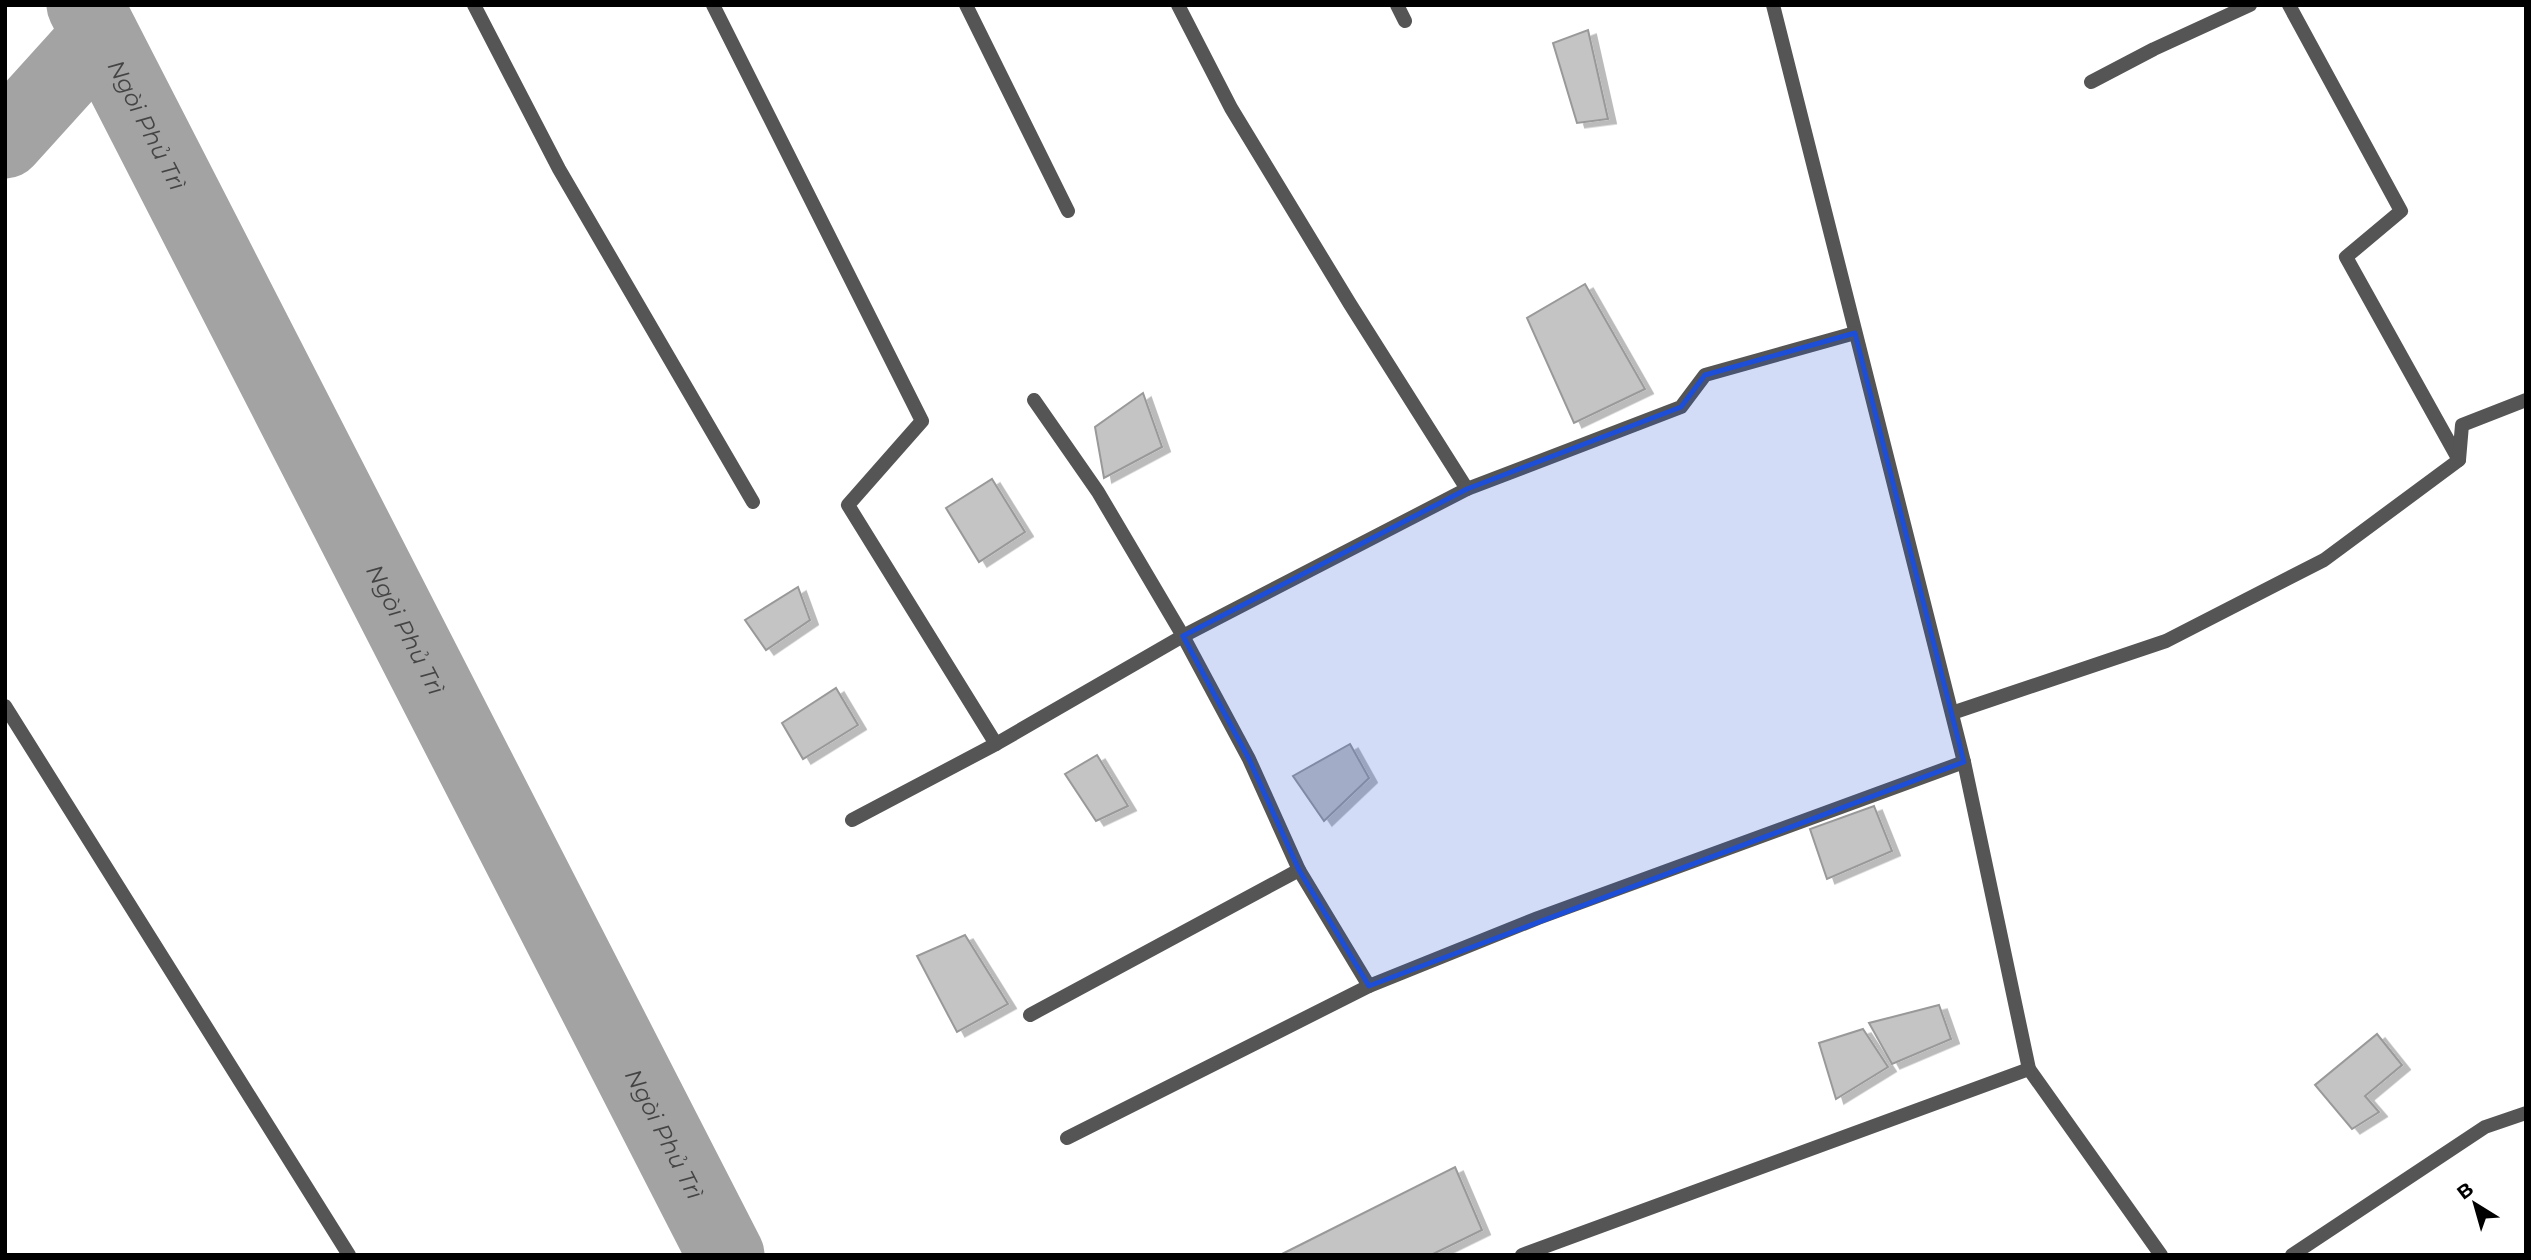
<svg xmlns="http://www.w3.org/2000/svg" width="2531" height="1260" viewBox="0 0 2531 1260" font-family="Montserrat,sans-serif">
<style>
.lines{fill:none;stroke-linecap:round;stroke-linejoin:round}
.river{stroke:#a3a3a3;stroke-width:77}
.building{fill:#c4c4c4;stroke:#999;stroke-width:2;filter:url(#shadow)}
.minor{stroke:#555;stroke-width:14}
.marked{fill:#1d4ed8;fill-opacity:0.2;stroke:#1d4ed8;stroke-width:5;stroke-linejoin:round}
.labels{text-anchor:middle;stroke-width:6;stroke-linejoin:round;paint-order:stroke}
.water-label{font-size:23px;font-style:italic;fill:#444;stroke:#fff}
</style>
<defs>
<filter id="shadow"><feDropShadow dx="8" dy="4.5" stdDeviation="0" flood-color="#0004"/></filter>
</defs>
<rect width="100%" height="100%" fill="#fff"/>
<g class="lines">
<g class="river">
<path id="s1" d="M85,5L726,1255"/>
<path d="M5,140L100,35"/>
</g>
</g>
<g class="building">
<path d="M1588,30L1608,119L1577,123L1553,43Z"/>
<path d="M1585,284L1645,389L1574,423L1527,318Z"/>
<path d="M1143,393L1162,447L1104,478L1095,427Z"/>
<path d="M992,479L1025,532L979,562L946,508Z"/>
<path d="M798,587L810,620L766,650L745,620Z"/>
<path d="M836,688L858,725L803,759L782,723Z"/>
<path d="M1350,744L1369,778L1324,821L1293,776Z"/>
<path d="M1097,755L1128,806L1096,821L1065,774Z"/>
<path d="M1874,806L1892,851L1827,879L1810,829Z"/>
<path d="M965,935L1008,1004L957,1032L917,956Z"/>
<path d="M1939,1005L1951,1039L1892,1064L1869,1023Z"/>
<path d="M1863,1029L1888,1067L1836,1099L1819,1043Z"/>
<path d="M2377,1034L2402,1065L2365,1096L2379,1112L2352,1129L2315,1085Z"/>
<path d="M1455,1167L1482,1230L1431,1255H1280Z"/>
</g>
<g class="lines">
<g class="minor">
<path d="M474,5L559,169L753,502"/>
<path d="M713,5L922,421L848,505L996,744"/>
<path d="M966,5L1068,211"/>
<path d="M1178,5L1231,108L1350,304L1467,489"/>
<path d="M1397,5L1405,21"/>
<path d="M1773,5L1964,762L2029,1069L2161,1255"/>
<path d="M2289,5L2401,211L2346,257L2459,460"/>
<path d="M2091,82L2154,49L2250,5"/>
<path d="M1034,400L1098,492L1183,636L1249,759L1299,870L1369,986"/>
<path d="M5,706L349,1255"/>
<path d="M1952,713L2166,641L2324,560L2459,460L2462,425L2526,400"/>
<path d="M852,820L996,744L1183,636L1467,489L1681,407L1705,375L1855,333"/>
<path d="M1030,1015L1299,870"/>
<path d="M1067,1138L1369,986L1538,918L1964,762"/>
<path d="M1522,1255L2029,1069"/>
<path d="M2292,1255L2485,1127L2526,1113"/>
</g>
</g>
<path class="marked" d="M1855,333L1964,762L1369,986L1299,870L1249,759L1183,636L1467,489L1681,407L1705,375Z"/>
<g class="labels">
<g class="water-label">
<text dy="8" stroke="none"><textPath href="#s1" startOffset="135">Ngòi Phủ Trì</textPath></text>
<text dy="8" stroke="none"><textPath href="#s1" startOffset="702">Ngòi Phủ Trì</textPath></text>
<text dy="8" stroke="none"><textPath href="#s1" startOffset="1269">Ngòi Phủ Trì</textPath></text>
</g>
</g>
<rect width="2531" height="1260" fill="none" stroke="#000000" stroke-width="14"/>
<g transform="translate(2475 1204) rotate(323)" stroke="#ffffff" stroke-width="5" paint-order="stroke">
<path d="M0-5L12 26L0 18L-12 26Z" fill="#000000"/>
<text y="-10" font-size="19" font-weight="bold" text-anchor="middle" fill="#000000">B</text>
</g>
</svg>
